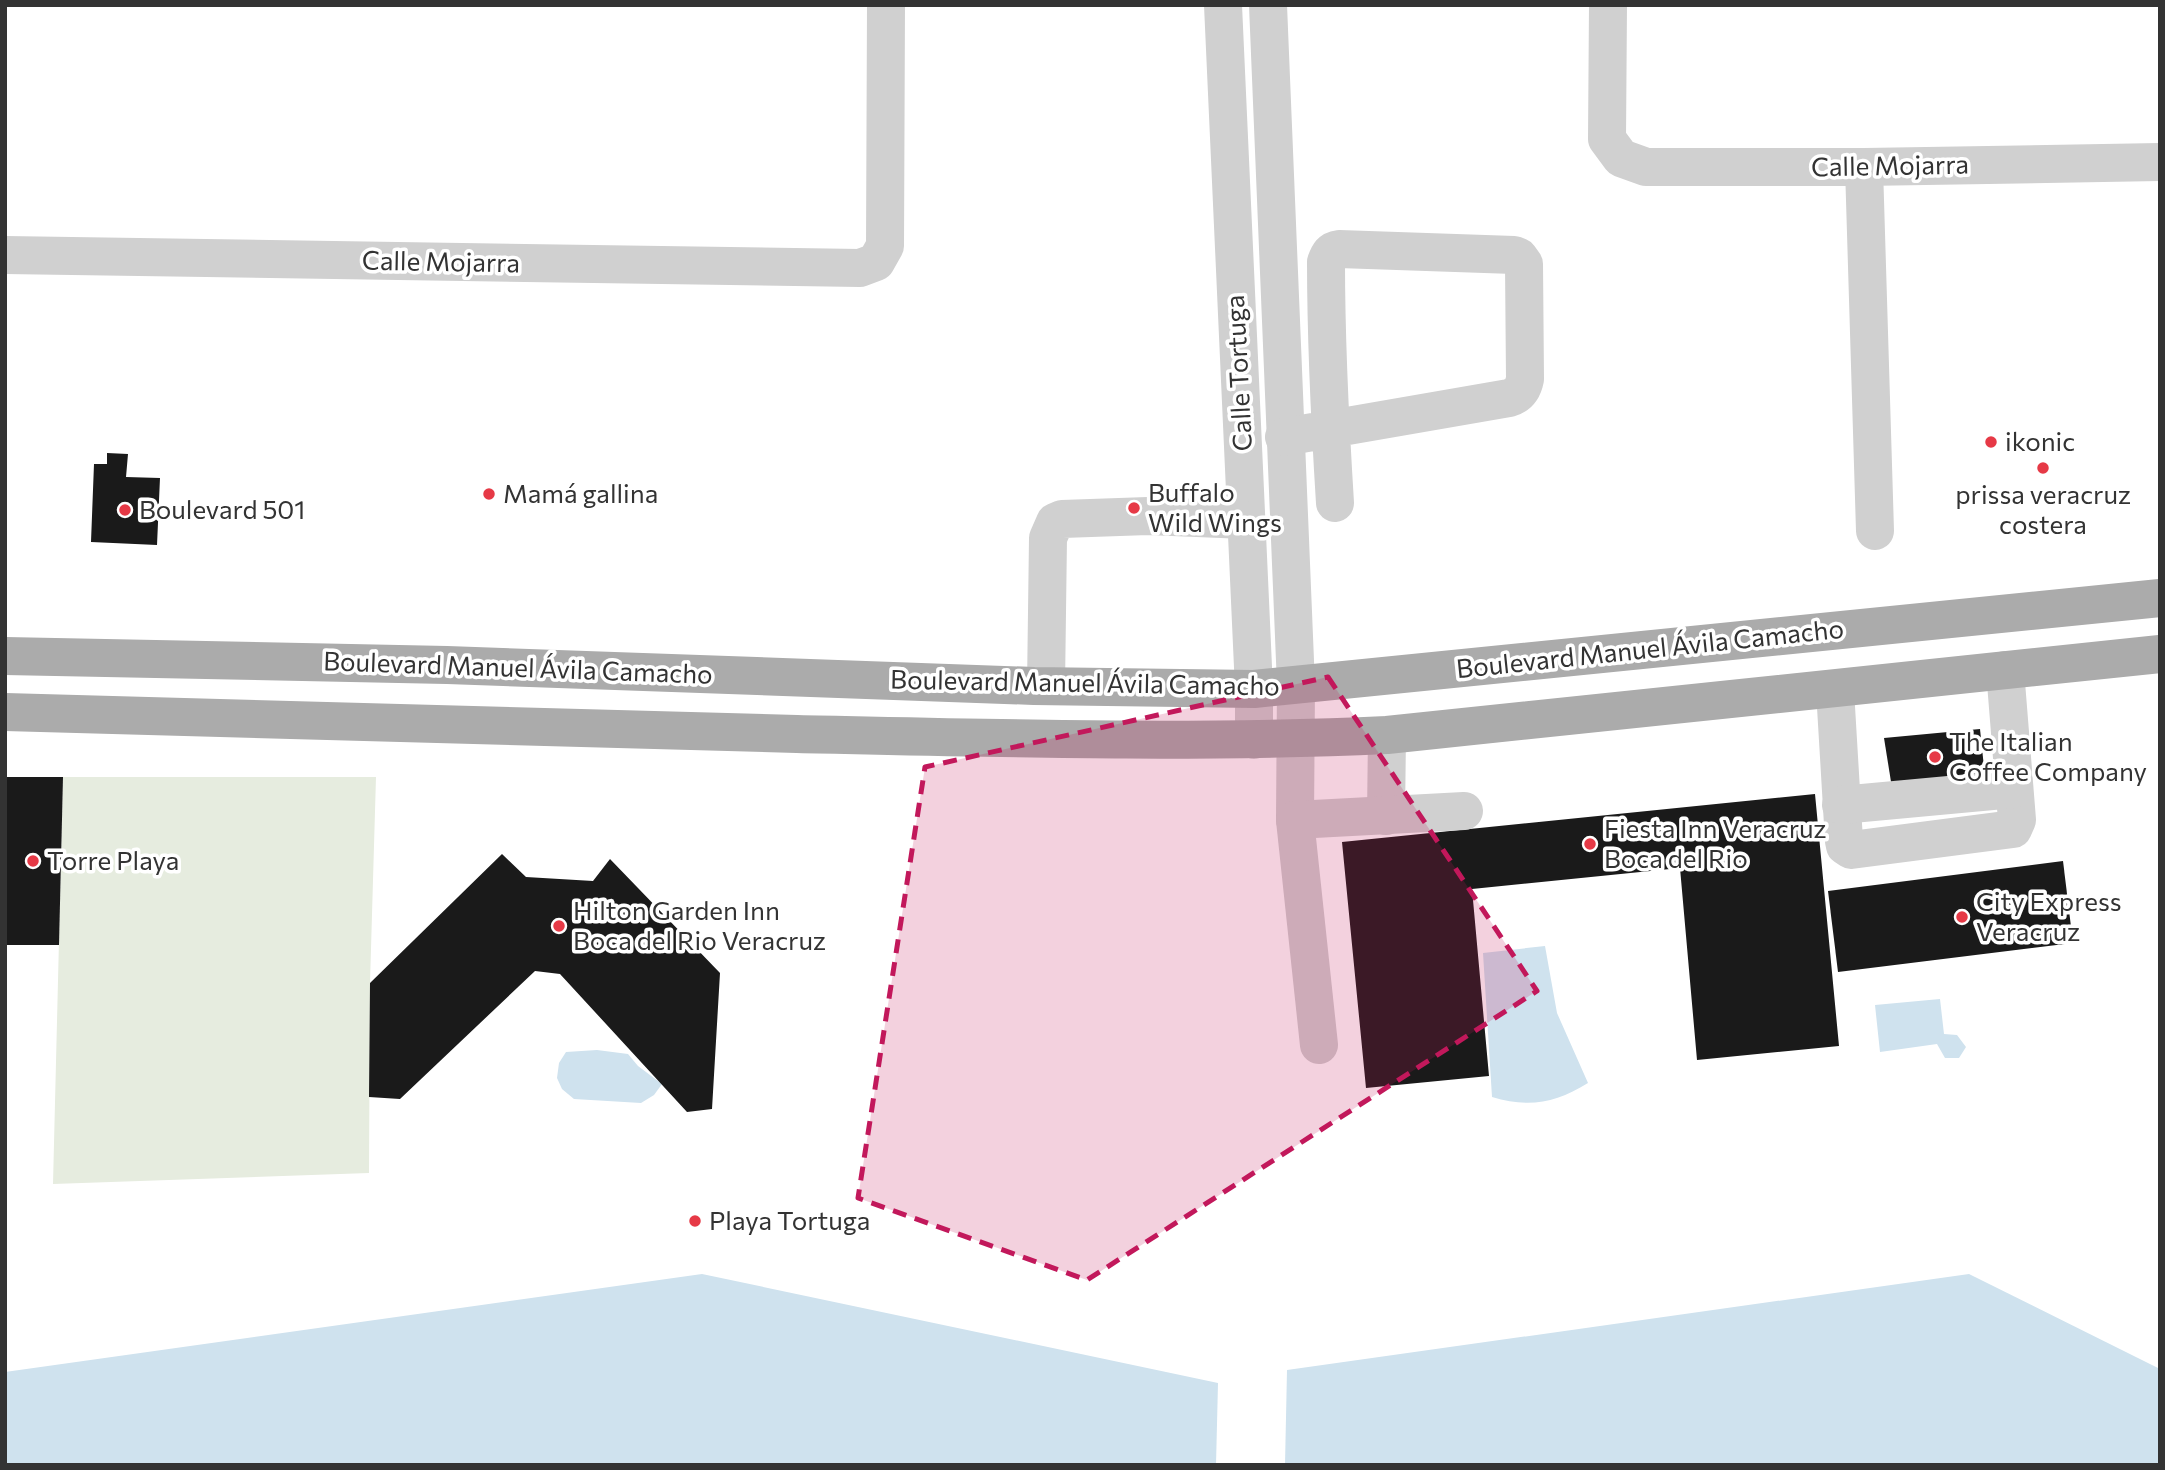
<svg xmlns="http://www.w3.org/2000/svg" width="2165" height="1470" viewBox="0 0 2165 1470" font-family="Commissioner,sans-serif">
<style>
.green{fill:#e6ecdf}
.water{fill:#cfe2ee}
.building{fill:#1a1a1a}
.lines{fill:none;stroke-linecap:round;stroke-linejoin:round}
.minor{stroke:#d0d0d0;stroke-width:38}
.major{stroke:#ababab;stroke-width:38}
.marked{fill:#c2185b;fill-opacity:0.2;stroke:#c2185b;stroke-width:5;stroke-dasharray:14 9;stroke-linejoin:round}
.poi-dot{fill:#e63946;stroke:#fff;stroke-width:2.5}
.labels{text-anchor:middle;stroke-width:7;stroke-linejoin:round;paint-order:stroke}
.street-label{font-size:26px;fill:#333;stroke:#fff}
.poi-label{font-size:26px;fill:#333;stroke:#fff;text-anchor:start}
</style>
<rect width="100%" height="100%" fill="#fff"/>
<path class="green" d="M63,777H376L370,983L369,1173L53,1184Z"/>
<g class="water">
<path d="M1545,946L1557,1013L1588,1083C1556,1103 1529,1108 1492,1097L1483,953Z"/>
<path d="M1940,999L1944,1034L1957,1035L1966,1047L1959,1058H1945L1937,1044L1880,1052L1875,1005Z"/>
<path d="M597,1050L628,1054L638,1066L662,1084L654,1095L641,1103L574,1099L562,1089L557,1078L559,1063L566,1052Z"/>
<path d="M702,1274L1218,1383L1216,1465H5V1372Z"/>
<path d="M1969,1274L2160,1369V1465H1285L1287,1370Z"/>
</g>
<g class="building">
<path d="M107,453L128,454L126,477L160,478L157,545L91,542L94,464H107Z"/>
<path d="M1980,729L1985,777L1892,788L1884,738Z"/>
<path d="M5,777H63L59,945H5Z"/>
<path d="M1815,794L1839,1046L1697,1060L1680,868L1472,889L1489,1076L1366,1088L1342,842Z"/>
<path d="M502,854L526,877L593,881L610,859L720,973L712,1109L687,1112L560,974L535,971L400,1099L369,1097L370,983Z"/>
<path d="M2063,861L2073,943L1838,972L1828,891Z"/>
</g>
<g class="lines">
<g class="minor">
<path d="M1223,5L1254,689V740"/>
<path d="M1268,5L1296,685L1295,820"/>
<path d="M1608,5L1607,139L1621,158L1646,167H1864L2160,162"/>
<path d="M1864,167L1875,531"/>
<path d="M5,255L860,268L876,262L885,246L886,5"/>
<path d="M1284,437L1509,398C1519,395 1523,389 1525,379L1524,264L1519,257L1514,255L1339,249C1331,250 1329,254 1326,262C1326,342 1330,423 1335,503"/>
<path d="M1046,686L1048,538L1055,522L1062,519L1148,516L1246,520"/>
<path d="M1835,690L1844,841L1845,846L1851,850L2013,829L2017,820L2005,670"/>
<path d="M1841,805L2014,789"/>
<path d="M1386,816L1387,735"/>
<path d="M1319,1045L1295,820L1464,811"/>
</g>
<g class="major">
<path d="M5,656L447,665L1034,686L1254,689L2160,598"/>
<path d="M5,712C269,721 533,728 797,734C994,738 1190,744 1387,735L2160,654"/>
</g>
</g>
<path class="marked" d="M1328,677L1537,991L1087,1280L858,1198L925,767Z"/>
<g class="poi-dot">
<circle cx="1991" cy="442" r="7"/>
<circle cx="2043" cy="468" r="7"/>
<circle cx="489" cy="494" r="7"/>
<circle cx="1134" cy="508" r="7"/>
<circle cx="125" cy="510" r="7"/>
<circle cx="1935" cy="757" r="7"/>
<circle cx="1590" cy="844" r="7"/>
<circle cx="33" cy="861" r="7"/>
<circle cx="1962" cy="917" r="7"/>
<circle cx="559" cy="926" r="7"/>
<circle cx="695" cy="1221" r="7"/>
</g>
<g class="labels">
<g class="street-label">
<text transform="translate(1890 166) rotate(-1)" y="9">Calle Mojarra</text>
<text transform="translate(441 262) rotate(1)" y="9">Calle Mojarra</text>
<text transform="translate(1239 373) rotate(-93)" y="9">Calle Tortuga</text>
<text transform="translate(1650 649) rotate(-6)" y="9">Boulevard Manuel Ávila Camacho</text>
<text transform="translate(518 668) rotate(2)" y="9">Boulevard Manuel Ávila Camacho</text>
<text transform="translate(1085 683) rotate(1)" y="9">Boulevard Manuel Ávila Camacho</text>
</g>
<g class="poi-label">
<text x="2005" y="451">ikonic</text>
<text x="1148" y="502">Buffalo<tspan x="1148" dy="30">Wild Wings</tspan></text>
<text x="503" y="503">Mamá gallina</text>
<text x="2043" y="504" text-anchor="middle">prissa veracruz<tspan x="2043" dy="30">costera</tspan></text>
<text x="139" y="519">Boulevard 501</text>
<text x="1949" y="751">The Italian<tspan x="1949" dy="30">Coffee Company</tspan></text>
<text x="1604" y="838">Fiesta Inn Veracruz<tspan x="1604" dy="30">Boca del Rio</tspan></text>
<text x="47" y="870">Torre Playa</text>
<text x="1976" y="911">City Express<tspan x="1976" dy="30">Veracruz</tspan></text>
<text x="573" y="920">Hilton Garden Inn<tspan x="573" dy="30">Boca del Rio Veracruz</tspan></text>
<text x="709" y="1230">Playa Tortuga</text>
</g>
</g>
<rect width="2165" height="1470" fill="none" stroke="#333333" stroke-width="14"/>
</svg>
